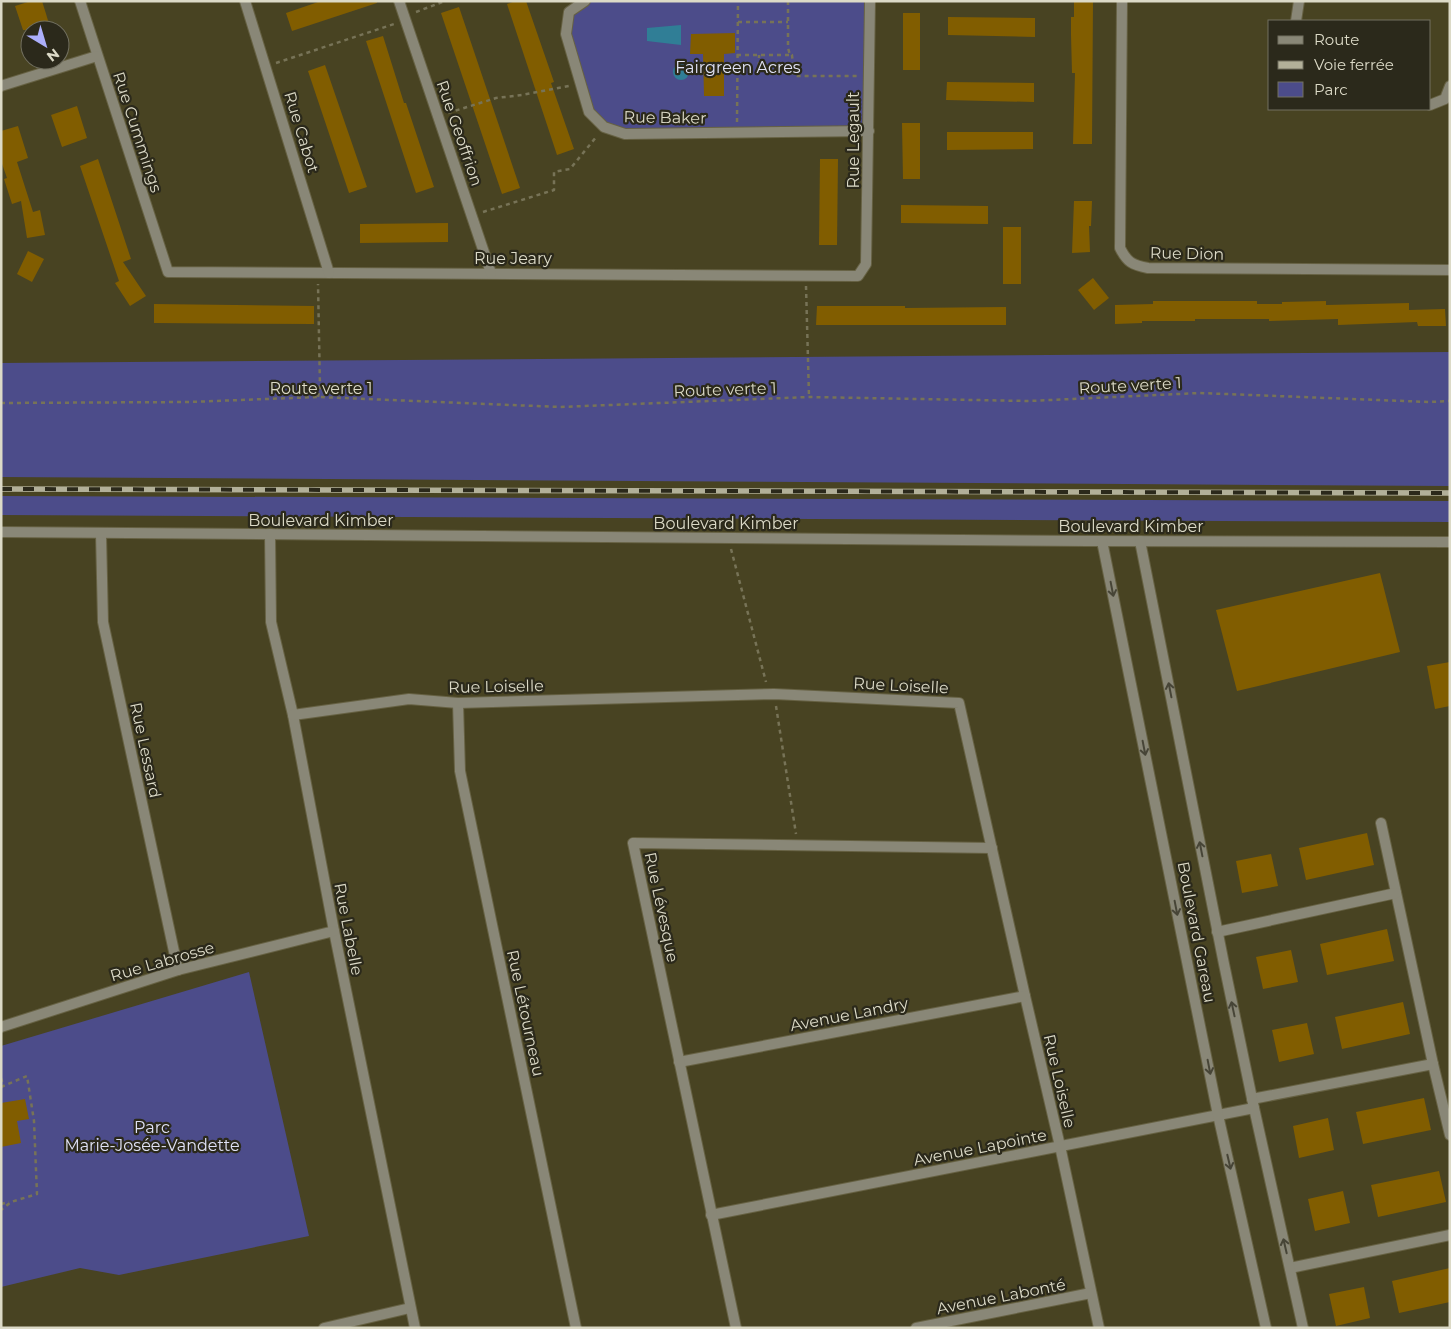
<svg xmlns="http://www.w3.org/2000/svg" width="1451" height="1329" viewBox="0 0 1451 1329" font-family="Montserrat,sans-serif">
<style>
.green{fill:#4c4c8a}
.water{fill:#307e96}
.building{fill:#815d00}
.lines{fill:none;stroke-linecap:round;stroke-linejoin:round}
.minor-casing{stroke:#666143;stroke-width:12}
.tertiary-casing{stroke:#666143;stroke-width:12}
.path{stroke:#777357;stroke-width:2.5;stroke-dasharray:4 4;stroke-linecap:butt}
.minor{stroke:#898777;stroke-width:10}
.tertiary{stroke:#898777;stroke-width:10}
.rail-casing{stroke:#b2b099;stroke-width:5.5}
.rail{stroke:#2b291b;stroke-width:4;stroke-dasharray:11;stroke-linecap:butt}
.oneway{stroke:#474537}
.labels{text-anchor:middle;stroke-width:4.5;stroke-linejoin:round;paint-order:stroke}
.park-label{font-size:16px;fill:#e0e2f6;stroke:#2b291b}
.street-label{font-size:16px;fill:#dcdac7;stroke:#2b291b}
</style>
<rect width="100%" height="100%" fill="#484322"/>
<g class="green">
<path d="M585,1H870L869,131L625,134L604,127L589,112L566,34L569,12Z"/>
<path d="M1450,352V486L1,477V363Z"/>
<path d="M1,496L1450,501V522L1,515Z"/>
<path d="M249,972L309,1236L119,1275L80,1268L1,1287V1046Z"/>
</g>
<g class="water">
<path d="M681,25V45L647,41V28Z"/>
<circle cx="681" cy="72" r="8"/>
</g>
<g class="building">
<path d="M31,1H42L51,30H23L15,6Z"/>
<path d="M321,1H377V3L292,31L286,13Z"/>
<path d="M515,1H526L554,82L551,83L574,149L557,155L507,4Z"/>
<path d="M1074,1H1093L1092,144H1073L1075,73H1072L1071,35V17H1074Z"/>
<path d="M459,7L520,188L502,194L441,13Z"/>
<rect x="903" y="13" width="17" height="57"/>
<path d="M948,17L1035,18V37L948,35Z"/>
<path d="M735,33V53L724,54V96H704L703,54H690L691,34Z"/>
<path d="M383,36L404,103H406L434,187L416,193L366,41Z"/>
<path d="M325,65L367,187L349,193L308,71Z"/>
<path d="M947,82L1034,83V102L946,100Z"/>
<path d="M77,106L87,138L62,147L51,115Z"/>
<path d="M902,123H920V179H903Z"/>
<path d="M18,126L28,158L17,162L33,212L40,210L45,235L27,238L21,201L12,204L4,179L7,178L1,161V131Z"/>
<path d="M947,132H1033V149L947,150Z"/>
<path d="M98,159L131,259L123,262L146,296L130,306L115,283L119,281L80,166Z"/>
<path d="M820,159H838L837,245H819Z"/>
<path d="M1074,201H1092L1091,226H1089L1090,252L1072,253Z"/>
<path d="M901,205L988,206V224L901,223Z"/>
<path d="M448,223V242L360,243V224Z"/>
<rect x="1003" y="227" width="18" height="57"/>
<path d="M28,251L44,259L32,282L17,274Z"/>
<path d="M1093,278L1109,298L1094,310L1078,290Z"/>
<path d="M1153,301H1257V304H1282V302L1326,301V305L1409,303V310L1445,309L1446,326H1418L1417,322L1338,325V319L1269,321V319H1195V321H1142V323L1115,324V305L1153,304Z"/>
<path d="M154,304L314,306V324L154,323Z"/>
<path d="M817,306H905V308L1006,307V325H816Z"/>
<path d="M1380,573L1400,652L1237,691L1216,610Z"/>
<path d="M1450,662V706L1435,709L1427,666Z"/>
<path d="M1367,833L1374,865L1306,880L1299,848Z"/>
<path d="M1271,854L1278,886L1242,893L1236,861Z"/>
<path d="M1387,929L1394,961L1327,975L1320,944Z"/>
<path d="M1291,950L1298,982L1263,989L1256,957Z"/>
<path d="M1403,1002L1410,1034L1342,1049L1335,1017Z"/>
<path d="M1307,1023L1314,1054L1279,1062L1272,1030Z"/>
<path d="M1424,1098L1431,1130L1363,1144L1356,1112Z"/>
<path d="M25,1099L29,1119L17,1121L21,1143L1,1147V1103Z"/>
<path d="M1328,1118L1334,1150L1299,1158L1293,1126Z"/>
<path d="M1439,1171L1446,1202L1378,1217L1371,1185Z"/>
<path d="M1343,1191L1350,1223L1315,1231L1308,1199Z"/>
<path d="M1450,1268V1302L1399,1313L1392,1281Z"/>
<path d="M1364,1287L1370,1318L1336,1326L1329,1294Z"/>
</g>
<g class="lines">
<defs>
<g id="minor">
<path d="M80,1L168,272L858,276L866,264L870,1"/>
<path d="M245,1L329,273"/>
<path d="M399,1L491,273"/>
<path d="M585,1L569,12L566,34L589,112L604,127L625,134L869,131"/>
<path d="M1122,1L1120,248C1127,262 1132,265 1148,268L1450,270"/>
<path d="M1296,21L1299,1"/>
<path d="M1,86L97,56"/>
<path d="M1430,105L1445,99L1450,86"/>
<path d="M101,534L103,622L178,970"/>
<path d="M270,534L271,622L293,715L334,931L415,1328"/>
<path d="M458,703L460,771L576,1328"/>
<path d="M293,715L409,699L458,703L774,694L959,703L1025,996L1060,1146L1099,1328"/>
<path d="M1381,823L1433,1064L1450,1135"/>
<path d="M1217,932L1396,893"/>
<path d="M1,1027L178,970L334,931"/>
<path d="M679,1062L1025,996"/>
<path d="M1252,1099L1433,1064"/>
<path d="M711,1215L1254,1108"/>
<path d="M1290,1268L1450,1235"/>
<path d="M324,1328L410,1308"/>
<path d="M736,1328L633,843L992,848"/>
<path d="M916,1328L1091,1293"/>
</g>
<g id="tertiary">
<path d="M1,532L1088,541L1450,542"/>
<path d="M1102,541L1218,1115L1266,1328"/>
<path d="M1140,541L1224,964L1254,1108L1303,1328"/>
</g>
</defs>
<use href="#minor" class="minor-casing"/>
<use href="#tertiary" class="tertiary-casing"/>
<g class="path">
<path d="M788,1V48L790,55H792L794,76H857"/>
<path d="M416,12L445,1"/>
<path d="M738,22H788"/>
<path d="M737,55H790"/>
<path d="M276,63L394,24"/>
<path d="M724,65L737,66"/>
<path d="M759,66V55"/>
<path d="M448,113L496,98L522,95L569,86"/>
<path d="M737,122L738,1"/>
<path d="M483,212L554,190V172L570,169L597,136"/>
<path d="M806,286L809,397"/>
<path d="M318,397L320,388L318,284"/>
<path d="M1,403L189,402L318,397L560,407L809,397L1029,401L1200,393L1429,402L1450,401"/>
<path d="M731,549L766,682"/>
<path d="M776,706L796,834"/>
<path d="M1,1078L4,1087"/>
<path d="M1,1087L27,1076L34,1121L37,1194L11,1202L1,1210"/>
<path d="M1,1204L9,1202"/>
</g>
<use href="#minor" class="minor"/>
<use href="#tertiary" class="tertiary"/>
<defs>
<path id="rail" d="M1,489L1450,493"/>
</defs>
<use href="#rail" class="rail-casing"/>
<use href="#rail" class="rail"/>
</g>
<defs><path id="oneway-shaft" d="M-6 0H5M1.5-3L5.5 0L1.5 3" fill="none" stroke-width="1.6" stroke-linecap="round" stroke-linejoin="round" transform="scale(1.25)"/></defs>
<g class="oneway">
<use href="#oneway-shaft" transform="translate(1112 589) rotate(79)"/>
<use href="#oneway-shaft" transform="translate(1170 690) rotate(-101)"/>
<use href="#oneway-shaft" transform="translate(1144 748) rotate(79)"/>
<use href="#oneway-shaft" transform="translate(1201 849) rotate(-101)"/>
<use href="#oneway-shaft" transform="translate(1176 908) rotate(79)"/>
<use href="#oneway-shaft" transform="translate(1233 1009) rotate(-102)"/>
<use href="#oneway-shaft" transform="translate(1209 1067) rotate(79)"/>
<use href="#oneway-shaft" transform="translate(1229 1162) rotate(77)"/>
<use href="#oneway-shaft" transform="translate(1285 1246) rotate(-103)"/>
</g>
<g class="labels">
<g class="park-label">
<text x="738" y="73">Fairgreen Acres</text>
<text x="152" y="1133">Parc<tspan x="152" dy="18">Marie-Josée-Vandette</tspan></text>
</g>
<g class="street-label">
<text transform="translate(665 117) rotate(1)" y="6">Rue Baker</text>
<text transform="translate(138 132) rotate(72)" y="6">Rue Cummings</text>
<text transform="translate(302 132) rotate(73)" y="6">Rue Cabot</text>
<text transform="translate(460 133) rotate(71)" y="6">Rue Geoffrion</text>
<text transform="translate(853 140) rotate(-90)" y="6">Rue Legault</text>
<text transform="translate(1187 253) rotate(1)" y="6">Rue Dion</text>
<text x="513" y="264">Rue Jeary</text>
<text transform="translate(1130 385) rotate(-3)" y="6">Route verte 1</text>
<text x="321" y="394">Route verte 1</text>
<text transform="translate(725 389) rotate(-2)" y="6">Route verte 1</text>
<text x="321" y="526">Boulevard Kimber</text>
<text x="726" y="529">Boulevard Kimber</text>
<text x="1131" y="532">Boulevard Kimber</text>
<text transform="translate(901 685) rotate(3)" y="6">Rue Loiselle</text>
<text transform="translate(496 686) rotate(-1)" y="6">Rue Loiselle</text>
<text transform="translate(146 750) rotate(78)" y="6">Rue Lessard</text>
<text transform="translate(662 907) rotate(78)" y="6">Rue Lévesque</text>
<text transform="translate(349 929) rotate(79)" y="6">Rue Labelle</text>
<text transform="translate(1197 932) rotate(79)" y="6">Boulevard Gareau</text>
<text transform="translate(162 961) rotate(-16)" y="6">Rue Labrosse</text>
<text transform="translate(526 1013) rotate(78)" y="6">Rue Létourneau</text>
<text transform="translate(849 1014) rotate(-11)" y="6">Avenue Landry</text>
<text transform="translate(1060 1081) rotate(77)" y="6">Rue Loiselle</text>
<text transform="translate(980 1147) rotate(-11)" y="6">Avenue Lapointe</text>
<text transform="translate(1001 1296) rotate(-11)" y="6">Avenue Labonté</text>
</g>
</g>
<rect width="1451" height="1329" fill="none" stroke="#dcdac7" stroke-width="5"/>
<rect x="1268" y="20" width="162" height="90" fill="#2b291b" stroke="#727060"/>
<rect x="1278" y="36" width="25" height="8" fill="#898777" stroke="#727060"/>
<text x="1314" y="45" font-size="15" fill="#dcdac7">Route</text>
<rect x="1278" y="61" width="25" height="8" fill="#b2b099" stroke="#727060"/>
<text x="1314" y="70" font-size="15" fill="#dcdac7">Voie ferrée</text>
<rect x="1278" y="82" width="25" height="15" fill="#4c4c8a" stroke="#727060"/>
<text x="1314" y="95" font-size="15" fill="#dcdac7">Parc</text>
<g transform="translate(45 45) rotate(142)"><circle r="24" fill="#2b291b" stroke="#727060"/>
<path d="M0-4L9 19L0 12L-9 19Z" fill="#acaffb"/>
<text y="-8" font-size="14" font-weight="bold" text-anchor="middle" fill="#dcdac7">N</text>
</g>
</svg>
